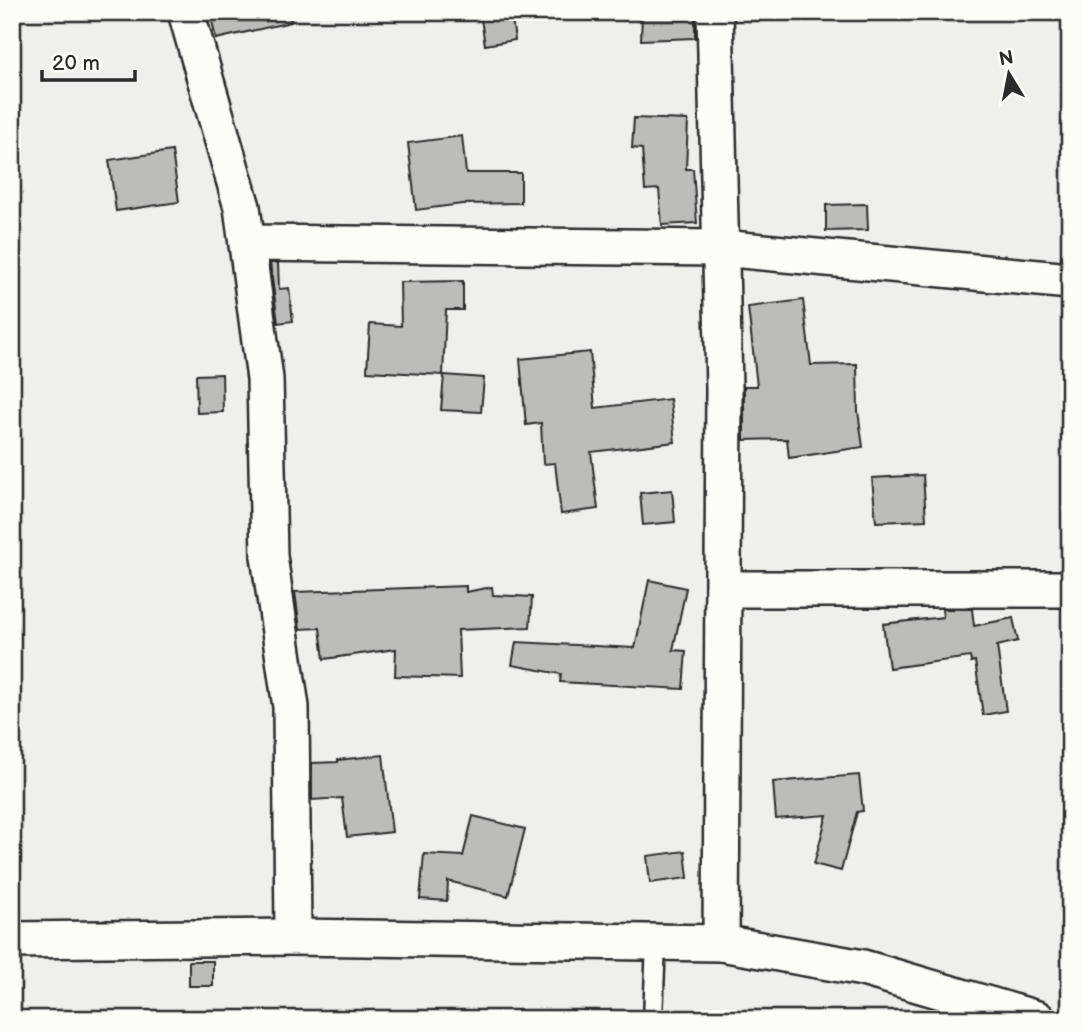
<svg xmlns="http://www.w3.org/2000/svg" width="1082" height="1031" viewBox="0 0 1082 1031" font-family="'Balsamiq Sans',sans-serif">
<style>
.building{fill:#bdbcb8;stroke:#2b2b2b;stroke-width:2}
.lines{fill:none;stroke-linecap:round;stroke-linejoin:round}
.lane-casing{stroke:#2b2b2b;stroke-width:23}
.street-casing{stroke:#2b2b2b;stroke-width:40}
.lane{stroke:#fdfcf7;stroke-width:18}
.street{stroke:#fdfcf7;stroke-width:35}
</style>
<rect width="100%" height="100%" fill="#f0efeb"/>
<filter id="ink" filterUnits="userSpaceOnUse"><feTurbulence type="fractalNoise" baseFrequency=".0143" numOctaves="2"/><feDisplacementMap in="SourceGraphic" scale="14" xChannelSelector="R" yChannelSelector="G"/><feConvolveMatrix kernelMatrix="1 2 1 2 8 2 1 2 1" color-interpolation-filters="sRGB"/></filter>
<g filter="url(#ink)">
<g class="building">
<path d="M210,12H290L291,22L216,39Z"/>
<path d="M480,12H511L515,40L485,45Z"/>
<path d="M667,12H695V38L641,40L642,14H667Z"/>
<path d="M634,118L688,120L686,169H693L697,223L662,225L659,189L645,190L642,149L632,148Z"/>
<path d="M462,136L466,173H521V203L462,204L416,210L408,143Z"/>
<path d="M172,151L179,202L116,211L109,160Z"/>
<path d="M867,204L868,230L826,231V205Z"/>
<path d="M270,263H278L279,289L289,288L293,321L278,323Z"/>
<path d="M463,281V310H446L443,375L367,371L370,324L401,326L400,282Z"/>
<path d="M803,300L811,365L857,364L858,411L863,447L789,458L787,439L744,440V386H757L748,307Z"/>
<path d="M590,352L595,408L670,399L675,442L591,452L598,509L561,514L555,463L543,464L541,423L526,425L520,359Z"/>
<path d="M222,374L223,412L197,413L196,375Z"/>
<path d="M444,375L484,378L481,412L441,410Z"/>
<path d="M923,475L926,520L876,522L872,478Z"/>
<path d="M672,490L675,522L643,525L640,493Z"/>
<path d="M649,580L686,588L673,650L686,651L683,689L560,682L561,674L512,665L516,642L635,648Z"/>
<path d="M466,586V592L492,587L493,595L532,597L530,627L458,630L460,678L395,676L396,649L324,659L320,628L300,629L295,592Z"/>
<path d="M942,609H972L974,626L1013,618L1018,641L997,646L1006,711L983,715L975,661L971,662L970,657L889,668L883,624L943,617Z"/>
<path d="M383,755L392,832L347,837L342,798L312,800V763L338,762V760Z"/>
<path d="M859,775L863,811L857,812L841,871L814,864L827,815L776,819L773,782Z"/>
<path d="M473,816L525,829L508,896L448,881L447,901L420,899L424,854L463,856Z"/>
<path d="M685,851L688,878L650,883L647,856Z"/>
<rect x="189" y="961" width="24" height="25"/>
</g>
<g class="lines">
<defs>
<path id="lane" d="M653,1019L656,942"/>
<g id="street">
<path d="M186,12L242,207L265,379L269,556L291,707L293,937L721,943L724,388L715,12"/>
<path d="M247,243L721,248L1070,281"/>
<path d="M723,589H1070"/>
<path d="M12,940L293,937"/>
<path d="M721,943L863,968L1037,1019"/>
</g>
</defs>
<use href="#lane" class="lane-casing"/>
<use href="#street" class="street-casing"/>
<use href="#lane" class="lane"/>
<use href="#street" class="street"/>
</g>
</g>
<rect width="1082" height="1031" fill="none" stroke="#fdfcf7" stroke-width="42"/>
<rect x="21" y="21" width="1040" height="989" fill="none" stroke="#2b2b2b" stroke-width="2.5" filter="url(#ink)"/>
<g transform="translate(1009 74) rotate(350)" stroke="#fdfcf7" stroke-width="5" paint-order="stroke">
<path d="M0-5L12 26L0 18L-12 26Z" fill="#2b2b2b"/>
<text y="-10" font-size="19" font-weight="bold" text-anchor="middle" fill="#2b2b2b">N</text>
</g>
<path d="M42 70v10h93v-10" fill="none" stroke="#2b2b2b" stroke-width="3.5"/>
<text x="52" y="70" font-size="21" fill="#2b2b2b" stroke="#fdfcf7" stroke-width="5" paint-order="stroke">20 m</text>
</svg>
